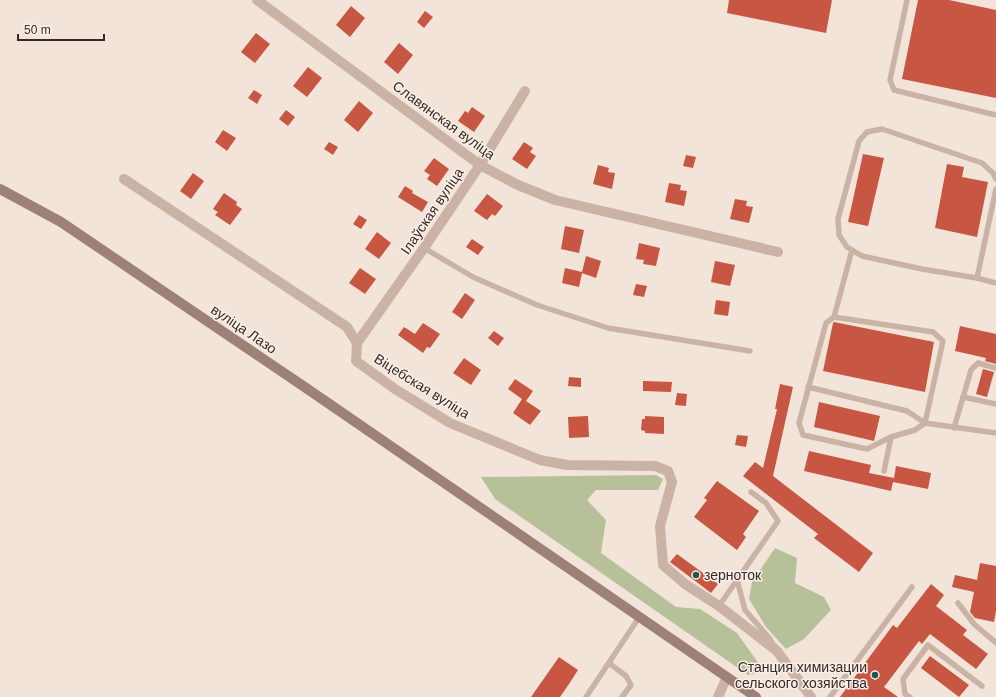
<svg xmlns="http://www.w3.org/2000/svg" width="996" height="697" viewBox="0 0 996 697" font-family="Arial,sans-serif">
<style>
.green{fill:#b7c199}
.building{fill:#c75642}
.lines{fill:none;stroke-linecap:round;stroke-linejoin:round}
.lane{stroke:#cab3a5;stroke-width:5.5}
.street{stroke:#cab3a5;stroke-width:10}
.secondary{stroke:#9d8177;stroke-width:10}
.poi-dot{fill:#1c5756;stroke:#f9efe6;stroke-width:1.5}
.labels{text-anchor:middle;stroke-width:3;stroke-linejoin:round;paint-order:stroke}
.street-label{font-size:14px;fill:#352a27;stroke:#f9efe6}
.poi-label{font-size:14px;fill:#352a27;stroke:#f9efe6;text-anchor:start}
</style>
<rect width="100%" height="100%" fill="#f2e4d9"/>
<g class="green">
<path d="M656,475L663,479L658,490H596L587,500L606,520L601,553L676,607L700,609L737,633L764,671L748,675L495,499L481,477Z"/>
<path d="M775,548L797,558L795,583L824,597L831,610L804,639L786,649L766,627L749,599L752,582Z"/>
</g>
<g class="building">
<path d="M729,0H832L826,33L727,13Z"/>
<path d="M918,0H949L996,10V98L902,79Z"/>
<path d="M351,6L365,18L350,37L336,25Z"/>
<path d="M425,11L433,17L424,28L417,22Z"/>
<path d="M256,33L270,44L255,63L241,52Z"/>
<path d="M399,43L413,55L398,74L384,62Z"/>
<path d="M308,67L322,78L307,97L293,86Z"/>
<path d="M254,90L262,95L257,104L248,98Z"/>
<path d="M359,101L373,113L358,132L344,120Z"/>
<path d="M472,107L485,116L474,132L458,121L465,111L468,113Z"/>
<path d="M286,110L295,117L288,126L279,119Z"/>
<path d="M223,130L236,138L227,151L215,142Z"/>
<path d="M329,142L338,147L333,155L324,149Z"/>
<path d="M524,142L533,148L530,152L536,156L527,169L512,159Z"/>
<path d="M863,154L884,158L868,226L848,222Z"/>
<path d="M686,155L696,157L693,168L683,166Z"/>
<path d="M434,158L449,169L437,186L427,179L430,175L424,171Z"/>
<path d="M947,164L964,167L962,177L988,182L977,237L935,228Z"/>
<path d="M598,165L609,168L608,172L615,173L612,189L593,184Z"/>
<path d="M193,173L204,181L191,199L180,191Z"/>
<path d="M669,183L681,185L680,190L687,191L684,206L665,202Z"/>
<path d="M405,186L413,191L412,193L428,202L422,212L398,197Z"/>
<path d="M224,193L237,202L236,205L242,209L230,225L215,215L218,212L213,209Z"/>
<path d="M487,194L503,206L495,216L492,214L487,220L474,211Z"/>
<path d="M735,199L747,201L746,206L753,207L749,223L730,219Z"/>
<path d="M359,215L367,220L361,229L353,224Z"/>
<path d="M565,226L584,230L579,253L561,249Z"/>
<path d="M377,232L391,243L379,259L365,249Z"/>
<path d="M472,239L484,247L478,255L466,247Z"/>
<path d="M639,243L660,248L656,266L643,264L644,260L636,259Z"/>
<path d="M586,256L601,261L596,278L582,273L579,287L562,283L565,268L582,272Z"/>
<path d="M715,261L735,265L730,286L711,282Z"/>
<path d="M360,268L376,279L365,294L349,283Z"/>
<path d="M636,284L647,286L644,297L633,295Z"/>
<path d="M465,293L475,300L462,319L452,312Z"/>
<path d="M716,300L730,302L728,316L714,314Z"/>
<path d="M834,322L934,342L925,392L823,371L833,323Z"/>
<path d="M423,323L440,334L430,348L427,347L423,353L398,335L404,327L415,334Z"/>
<path d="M960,326L996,334V364L985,361L986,358L955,351Z"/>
<path d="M494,331L504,338L498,346L488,338Z"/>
<path d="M464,358L481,370L471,385L453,373Z"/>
<path d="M983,369L994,372L987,397L976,394Z"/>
<path d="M569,377L581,378V387L568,386Z"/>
<path d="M515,379L533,391L526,401L541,411L530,425L513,413L522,399L508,389Z"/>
<path d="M643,381L672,382L671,392L643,391Z"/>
<path d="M780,384L793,387L773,476L873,553L859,572L814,538L818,534L743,476L755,462L763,468L777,409H775Z"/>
<path d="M677,393L687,394L686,406L675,405Z"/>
<path d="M819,402L880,416L874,441L814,427Z"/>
<path d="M588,416L589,437L569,438L568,417Z"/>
<path d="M645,416L664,417V434L645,433V431L641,430L642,419H645Z"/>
<path d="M737,435L748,436L746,447L735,445Z"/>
<path d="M809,451L871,465L869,473L894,478L896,466L931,473L928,489L893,482L891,491L804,471Z"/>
<path d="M717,481L759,511L743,534L746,537L737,550L694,517L707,500L704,498Z"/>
<path d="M677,554L718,584L711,593L670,562Z"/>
<path d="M980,563L996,566V611L994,622L975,618L970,612L974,592L952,587L955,575L977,580Z"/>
<path d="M931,584L944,595L936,606L967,630L963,635L988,654L976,669L930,634L922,644L919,641L884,687L898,697H840L893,625L897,628Z"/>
<path d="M930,656L969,685L959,697L921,668Z"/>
<path d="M559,657L578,670L569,684L560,697H531Z"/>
</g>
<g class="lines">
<g class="lane">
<path d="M907,0L890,80L894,90L996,115"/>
<path d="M996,179L993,173L982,163L882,129L867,132L859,141L838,219L839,235L847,247L862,256L922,269L977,278L996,283"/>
<path d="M424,248L473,277L537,305L608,328L750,351"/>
<path d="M977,278L996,189"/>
<path d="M834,317L933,332L943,341L925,423L915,430L891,437L867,449L803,435L799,423L826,323Z"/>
<path d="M834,317L852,250"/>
<path d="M808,387L907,411L925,423L996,433"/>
<path d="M963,397L996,404"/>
<path d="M954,428L971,370L978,363L996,368"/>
<path d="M884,471L891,437"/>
<path d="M737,580L745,610L770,639L774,646"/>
<path d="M958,603L974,624L996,643"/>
<path d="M719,606L778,521L766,503L751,492"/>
<path d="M609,663L626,676L631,685L622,697"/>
<path d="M586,697L640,616"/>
<path d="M830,697L912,587"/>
<path d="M910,697L905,694L903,679L928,645L982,686"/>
</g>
<g class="street">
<path d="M257,0L480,165L518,185L555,200L778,252"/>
<path d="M124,179L347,327L357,343L356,361L395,389L450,423L540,460L567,465L655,466L668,471L672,482L660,526L663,565L685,584L719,606L777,651L811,697"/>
<path d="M357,343L424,248L480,165L525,91"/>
<path d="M718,697L727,677"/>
</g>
<path class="secondary" d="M0,189L61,222L309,390L756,697"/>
</g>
<g class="poi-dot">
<circle cx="696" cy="575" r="4"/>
<circle cx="875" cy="675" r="4"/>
</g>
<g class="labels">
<g class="street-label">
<text transform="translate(444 120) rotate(36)" y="5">Славянская вуліца</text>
<text transform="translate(432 211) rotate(-56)" y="5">Ілаўская вуліца</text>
<text transform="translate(244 329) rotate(34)" y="5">вуліца Лазо</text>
<text transform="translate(422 386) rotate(32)" y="5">Віцебская вуліца</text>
</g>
<g class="poi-label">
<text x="704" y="580">зерноток</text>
<text x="867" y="672" text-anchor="end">Станция химизации<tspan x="867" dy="16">сельского хозяйства</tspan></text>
</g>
</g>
<path d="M18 34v6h86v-6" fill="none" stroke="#352a27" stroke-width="2"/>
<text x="24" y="34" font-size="12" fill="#352a27" stroke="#f9efe6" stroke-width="3" paint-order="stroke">50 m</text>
</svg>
